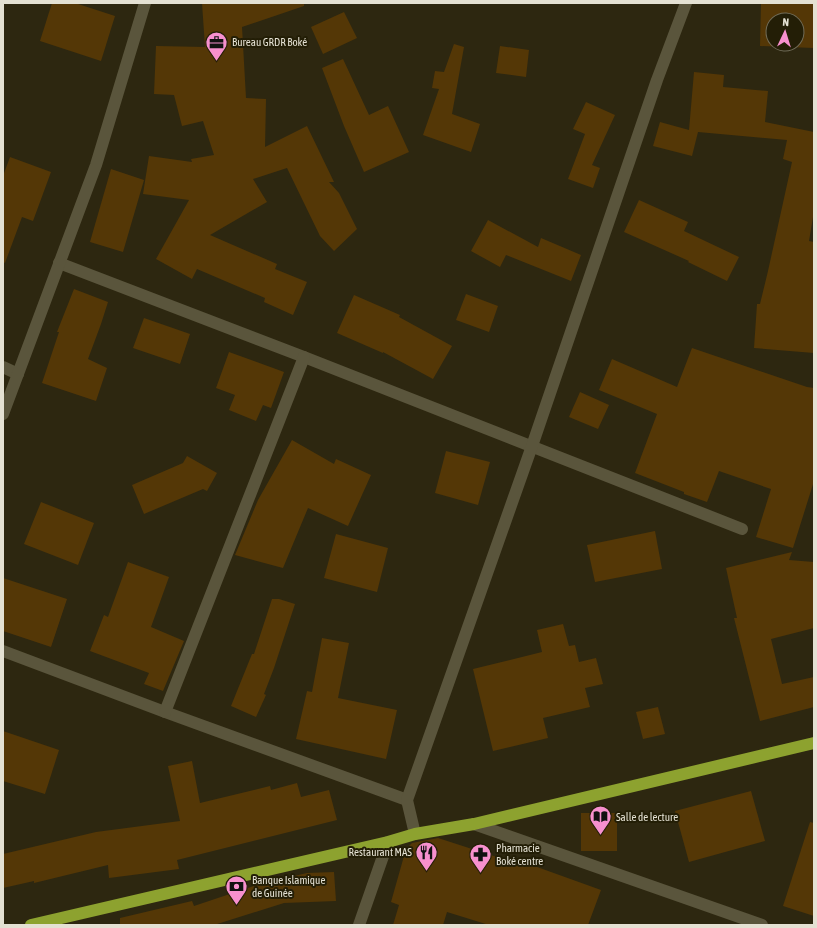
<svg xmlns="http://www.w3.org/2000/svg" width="817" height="928" viewBox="0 0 817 928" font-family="'Asap Condensed',sans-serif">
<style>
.building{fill:#543706;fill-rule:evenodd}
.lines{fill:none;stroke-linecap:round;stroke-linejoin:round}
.minor{stroke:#5a553c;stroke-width:12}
.highway{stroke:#8da22f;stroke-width:12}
.labels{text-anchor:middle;stroke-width:4;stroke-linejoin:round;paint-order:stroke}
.poi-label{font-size:11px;fill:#e4e1d3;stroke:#231e06;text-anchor:start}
</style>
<rect width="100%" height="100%" fill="#2d2710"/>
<g class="building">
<path d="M52,3H75L115,16L101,61L40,41Z"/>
<path d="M202,3H304V6L242,27L246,98L266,99L265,147L307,126L334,182H329L339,193L357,229L334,251L320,236L287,168L253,179L267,202L210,235L277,264L275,269L307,282L293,315L264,302L265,298L197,269L192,279L156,259L189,200L143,194L149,156L192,162L191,159L214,155L203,121L182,126L174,95L154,94L156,46L205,47Z"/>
<path d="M761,3H814V48L760,46ZM773,20H797V44H773Z"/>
<path d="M344,12L357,38L323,54L311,27Z"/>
<path d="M454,44L464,47L452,114L480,124L471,152L423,135L439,89L432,88L435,71L444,72Z"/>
<path d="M500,46L529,50L526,77L496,73Z"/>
<path d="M343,59L369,115L388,106L409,152L364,172L344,126L322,68Z"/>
<path d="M694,72L724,75L723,87L768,91L765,122L814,132V211L809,241L814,242V353L754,348L757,304H760L768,271L792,162L783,159L787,140L698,132L692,156L653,146L660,122L689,130Z"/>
<path d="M586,102L615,115L592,165L600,168L593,188L568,179L585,134L573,129Z"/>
<path d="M10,157L51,172L33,221L22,217L5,263L3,262V176Z"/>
<path d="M111,169L144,180L123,252L90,242Z"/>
<path d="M639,200L688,222L684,231L739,257L727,281L688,262L689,261L624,232Z"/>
<path d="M488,220L538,247L541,238L581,255L571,281L506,255L500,267L471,251Z"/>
<path d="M74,289L108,302L101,324L88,359L107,368L96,401L42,383L59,332H57Z"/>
<path d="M466,294L498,306L489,332L456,320Z"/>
<path d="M354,295L400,315L399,317L452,346L433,379L383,352V353L337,333Z"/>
<path d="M144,318L190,334L180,364L133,348Z"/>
<path d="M692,348L807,387L814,388V481L793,548L756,537L771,489L719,471L707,502L684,494V492L635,473L657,414L599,390L612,359L677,387Z"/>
<path d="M229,352L284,372L271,408L263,405L256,421L229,410L235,395L216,388Z"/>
<path d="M580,392L609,405L598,429L569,417Z"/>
<path d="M292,440L334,464L336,459L371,475L348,526L308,508L283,568L235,555L258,500Z"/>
<path d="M446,451L490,462L478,505L435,493Z"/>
<path d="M187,456L217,473L207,491L203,489L144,514L132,485L183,463Z"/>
<path d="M41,502L94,523L78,565L24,544Z"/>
<path d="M655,531L662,569L595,582L587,545Z"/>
<path d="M336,534L388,548L377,592L324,578Z"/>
<path d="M792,552L789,560L814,562V628L771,639L782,684L814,677V707L760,721L734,618H737L726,568Z"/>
<path d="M128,562L169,577L151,627L184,641L163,691L144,684L149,673L90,651L104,615L108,617Z"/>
<path d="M3,578L67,599L51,647L3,631Z"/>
<path d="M272,599H279L295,604L274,668L264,694L266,695L256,717L231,706L252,654H254Z"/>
<path d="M563,624L569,646L575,645L579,662L596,658L603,684L585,688L590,707L543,718L548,738L493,751L473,669L542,652L537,630Z"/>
<path d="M322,638L349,643L338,698L397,710L386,759L296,739L307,691L312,692Z"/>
<path d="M658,707L665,734L643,739L636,712Z"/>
<path d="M3,731L59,750L45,794L3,781Z"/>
<path d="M192,761L200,803L270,786L271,790L297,783L301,797L329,790L337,820L177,860L179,869L109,878L108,865L34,883V881L3,888V854L96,832L180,821L168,766Z"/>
<path d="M751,791L765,841L689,862L675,811Z"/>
<rect x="581" y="813" width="36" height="38"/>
<path d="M810,822L814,823V916L783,906Z"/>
<path d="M438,838L525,866L526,863L601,890L588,925H489L447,912L443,925H393L399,905L391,902L406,849L412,843Z"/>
<path d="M334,872L336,901L284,903L214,925H120V918L192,901L194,906L260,884L307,873Z"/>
</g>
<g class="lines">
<g class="minor">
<path d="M59,263L304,357L742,529"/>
<path d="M3,367L18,374"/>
<path d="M3,414L96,165L145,3"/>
<path d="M3,651L165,712L407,800"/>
<path d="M165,712L304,357"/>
<path d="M474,824L762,925"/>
<path d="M415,834L407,800L532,446L657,80L686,3"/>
<path d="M359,925L388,842"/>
</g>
<path class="highway" d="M31,925L388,842L415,834L474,824L814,743"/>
</g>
<defs>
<symbol id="office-pin" viewBox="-11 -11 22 30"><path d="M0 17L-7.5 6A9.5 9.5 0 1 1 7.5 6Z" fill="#f790ce" stroke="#231e06"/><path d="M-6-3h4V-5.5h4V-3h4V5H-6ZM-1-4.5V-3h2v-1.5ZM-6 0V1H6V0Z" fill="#111"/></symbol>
<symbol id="library-pin" viewBox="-11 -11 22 30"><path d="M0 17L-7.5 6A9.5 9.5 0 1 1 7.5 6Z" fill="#f790ce" stroke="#231e06"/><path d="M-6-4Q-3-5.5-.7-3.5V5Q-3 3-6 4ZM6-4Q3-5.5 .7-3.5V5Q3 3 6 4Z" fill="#111"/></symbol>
<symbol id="restaurant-pin" viewBox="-11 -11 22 30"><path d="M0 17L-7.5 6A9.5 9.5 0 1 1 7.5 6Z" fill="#f790ce" stroke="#231e06"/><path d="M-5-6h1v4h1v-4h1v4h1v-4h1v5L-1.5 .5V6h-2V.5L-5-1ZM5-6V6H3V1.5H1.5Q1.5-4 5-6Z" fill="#111"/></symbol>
<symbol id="pharmacy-pin" viewBox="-11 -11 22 30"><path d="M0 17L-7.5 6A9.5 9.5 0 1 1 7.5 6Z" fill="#f790ce" stroke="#231e06"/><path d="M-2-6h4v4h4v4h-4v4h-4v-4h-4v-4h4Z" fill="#111"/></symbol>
<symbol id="bank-pin" viewBox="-11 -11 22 30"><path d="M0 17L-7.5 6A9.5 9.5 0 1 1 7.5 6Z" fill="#f790ce" stroke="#231e06"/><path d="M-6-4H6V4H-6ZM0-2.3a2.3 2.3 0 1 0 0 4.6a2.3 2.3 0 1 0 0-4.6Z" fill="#111"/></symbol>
</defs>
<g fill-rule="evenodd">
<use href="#office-pin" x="204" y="30" width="25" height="34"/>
<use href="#library-pin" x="588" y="804" width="25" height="34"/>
<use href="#restaurant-pin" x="414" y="840" width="25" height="34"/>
<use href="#pharmacy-pin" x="468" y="842" width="25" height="34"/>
<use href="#bank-pin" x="224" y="874" width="25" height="34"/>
</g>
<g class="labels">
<g class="poi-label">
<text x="232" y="46">Bureau GRDR Boké</text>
<text x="616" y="821">Salle de lecture</text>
<text x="496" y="852">Pharmacie<tspan x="496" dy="13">Boké centre</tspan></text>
<text x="412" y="856" text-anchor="end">Restaurant MAS</text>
<text x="252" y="884">Banque Islamique<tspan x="252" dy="13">de Guinée</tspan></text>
</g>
</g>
<rect width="817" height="928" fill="none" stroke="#e4e1d3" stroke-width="8"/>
<g transform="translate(785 32) rotate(4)"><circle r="19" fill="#231e06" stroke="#706c58"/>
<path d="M0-3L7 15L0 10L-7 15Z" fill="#f790ce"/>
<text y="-6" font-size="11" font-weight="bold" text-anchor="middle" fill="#e4e1d3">N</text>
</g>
</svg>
